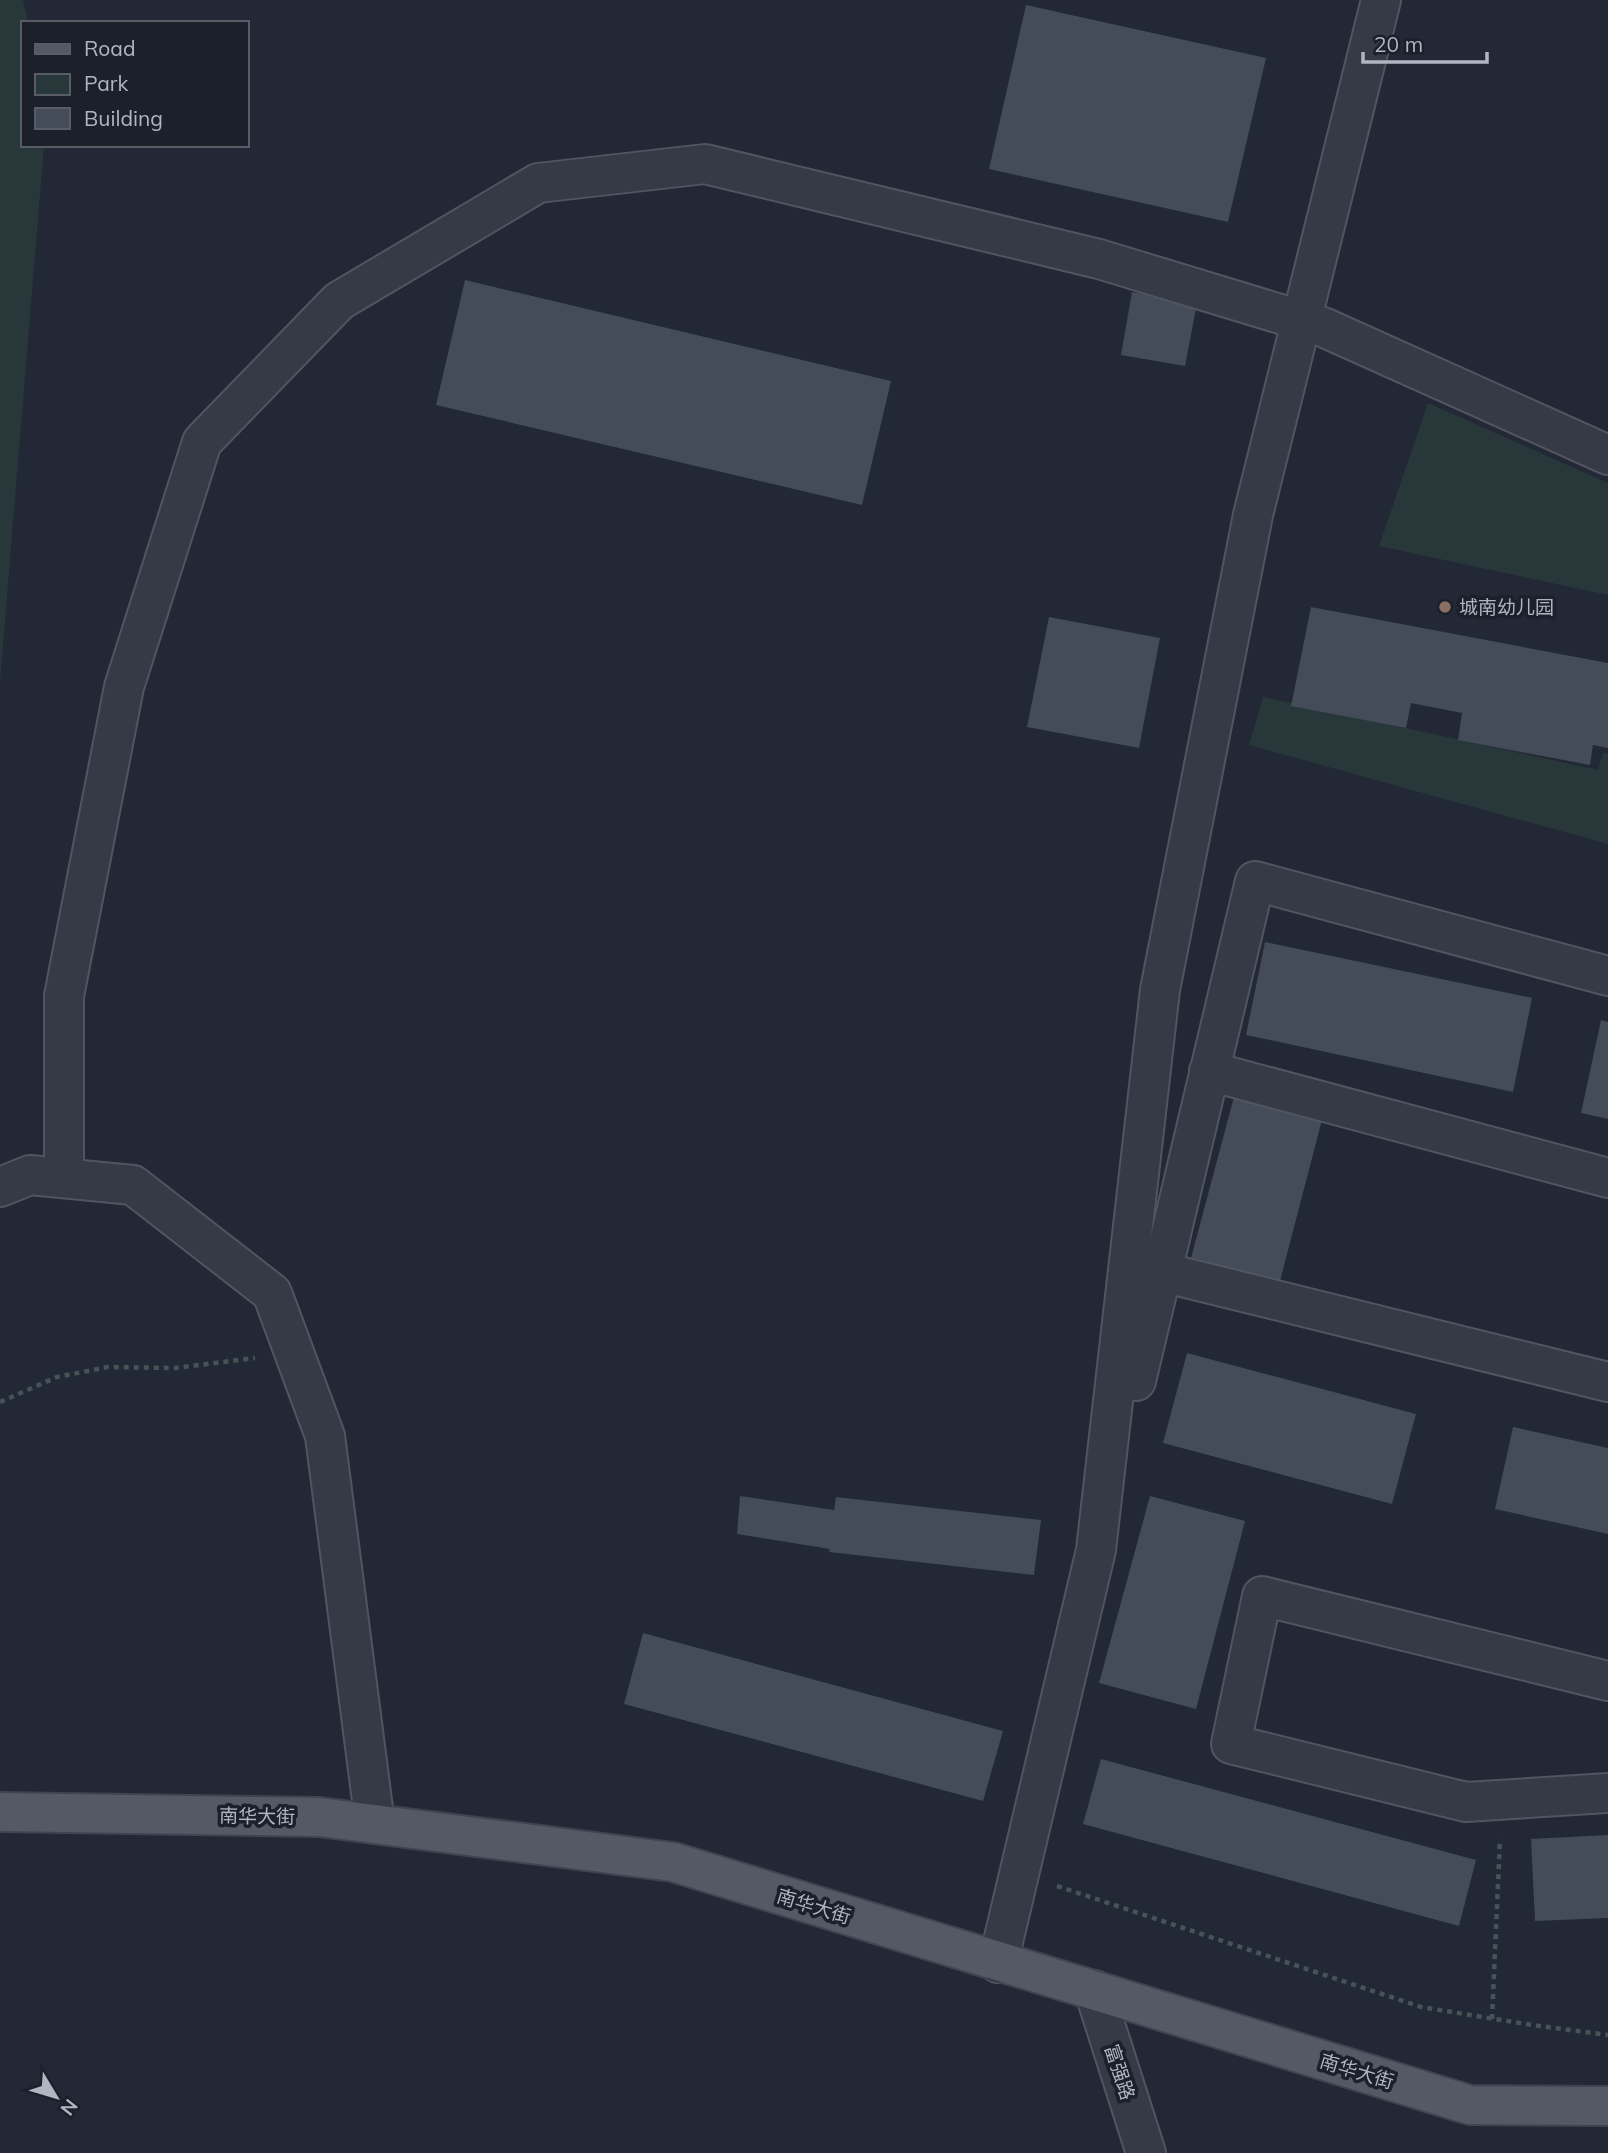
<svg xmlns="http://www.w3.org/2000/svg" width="1608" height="2153" viewBox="0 0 1608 2153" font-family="Mulish,'Noto Sans SC',sans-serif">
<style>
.green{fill:#28383a}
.building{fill:#444b59}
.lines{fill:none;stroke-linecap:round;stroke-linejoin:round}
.minor-casing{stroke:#505560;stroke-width:42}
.major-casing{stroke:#3f444f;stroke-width:42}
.path{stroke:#465357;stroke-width:4.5;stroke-dasharray:5 5;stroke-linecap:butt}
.minor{stroke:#363a46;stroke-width:38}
.major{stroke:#545966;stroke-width:38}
.education-dot{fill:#8d6e63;stroke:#1b202a;stroke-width:2.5}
.labels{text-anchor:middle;stroke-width:7;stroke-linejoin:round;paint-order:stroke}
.poi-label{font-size:19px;fill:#b0b5c2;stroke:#1b202a;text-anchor:start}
.street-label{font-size:19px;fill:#b0b5c2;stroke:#1b202a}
</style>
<rect width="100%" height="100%" fill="#222835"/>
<g class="green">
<path d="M0,0H23L28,23H23V145H44L0,681Z"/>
<path d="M1428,403L1608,483V595L1379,546Z"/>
<path d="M1263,697L1598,770L1603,753L1608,754V844L1249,745Z"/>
</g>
<g class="building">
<path d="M1026,5L1266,58L1228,222L989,169Z"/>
<path d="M465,280L891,381L862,505L436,405Z"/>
<path d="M1132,292L1197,303L1185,366L1121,355Z"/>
<path d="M1311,607L1608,663V748L1593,745L1590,765L1458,740L1462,713L1411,703L1406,728L1291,706Z"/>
<path d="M1049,617L1160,638L1139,748L1027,727Z"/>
<path d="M1265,942L1532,998L1513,1092L1246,1035Z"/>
<path d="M1601,1020L1608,1022V1119L1581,1113Z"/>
<path d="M1235,1093L1323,1116L1280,1281L1191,1258Z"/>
<path d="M1187,1353L1416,1414L1392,1504L1163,1443Z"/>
<path d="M1513,1427L1608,1448V1534L1495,1509Z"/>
<path d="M740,1496L834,1510L836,1497L1041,1520L1034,1575L829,1552L830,1549L737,1534Z"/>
<path d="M1150,1496L1245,1521L1196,1709L1099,1683Z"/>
<path d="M643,1633L1003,1731L983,1801L624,1704Z"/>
<path d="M1101,1759L1476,1860L1459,1926L1083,1824Z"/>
<path d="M1608,1835V1918L1535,1921L1531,1839Z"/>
</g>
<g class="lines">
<defs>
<g id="minor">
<path d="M1209,1071L1608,1178"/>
<path d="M64,1178V996L124,687L202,442L339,301L538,183L705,164L1099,259L1323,327L1608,455"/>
<path d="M0,1187L30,1175L133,1185L272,1293L325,1436L375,1824"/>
<path d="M1162,1272L1608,1382"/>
<path d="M1136,1381L1255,881L1608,976"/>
<path d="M1608,1681L1262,1596L1231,1744L1466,1802L1608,1793"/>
<path d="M998,1963L1096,1550L1160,990L1253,515L1381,0"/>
<path d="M1094,1990L1146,2153"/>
</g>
<path id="major" d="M0,1812L319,1817L673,1862L1470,2105L1608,2106"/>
</defs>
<use href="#minor" class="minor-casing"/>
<use href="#major" class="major-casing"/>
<g class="path">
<path d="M0,1402L57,1377L108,1367L175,1368L255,1358"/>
<path d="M1057,1886L1421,2007L1532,2025L1608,2035"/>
<path d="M1492,2019L1500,1839"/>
</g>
<use href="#minor" class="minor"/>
<use href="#major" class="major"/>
</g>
<circle class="education-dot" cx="1445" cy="607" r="7"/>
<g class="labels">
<g class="poi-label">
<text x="1459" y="614">城南幼儿园</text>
</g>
<g class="street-label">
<text transform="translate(257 1816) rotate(1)" y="7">南华大街</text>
<text transform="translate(814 1906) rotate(17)" y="7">南华大街</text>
<text transform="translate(1357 2071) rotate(17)" y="7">南华大街</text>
<text transform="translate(1120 2072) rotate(72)" y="7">富强路</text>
</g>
</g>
<rect x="21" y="21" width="228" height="126" fill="#1b202a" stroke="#575c67" stroke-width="2"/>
<rect x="35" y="44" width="35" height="10" fill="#545966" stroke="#575c67" stroke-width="2"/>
<text x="84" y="56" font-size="21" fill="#b0b5c2">Road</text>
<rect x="35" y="74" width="35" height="21" fill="#28383a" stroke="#575c67" stroke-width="2"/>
<text x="84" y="91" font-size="21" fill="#b0b5c2">Park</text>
<rect x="35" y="108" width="35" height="21" fill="#444b59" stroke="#575c67" stroke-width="2"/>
<text x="84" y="126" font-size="21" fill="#b0b5c2">Building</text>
<g transform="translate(56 2097) rotate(128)" stroke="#1b202a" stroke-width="5" paint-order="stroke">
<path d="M0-5L12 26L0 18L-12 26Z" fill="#b0b5c2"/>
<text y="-10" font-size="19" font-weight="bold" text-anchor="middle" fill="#b0b5c2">N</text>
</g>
<path d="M1363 52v10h124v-10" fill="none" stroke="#b0b5c2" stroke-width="3.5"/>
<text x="1374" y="52" font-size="21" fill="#b0b5c2" stroke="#1b202a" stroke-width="5" paint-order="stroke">20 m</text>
</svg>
